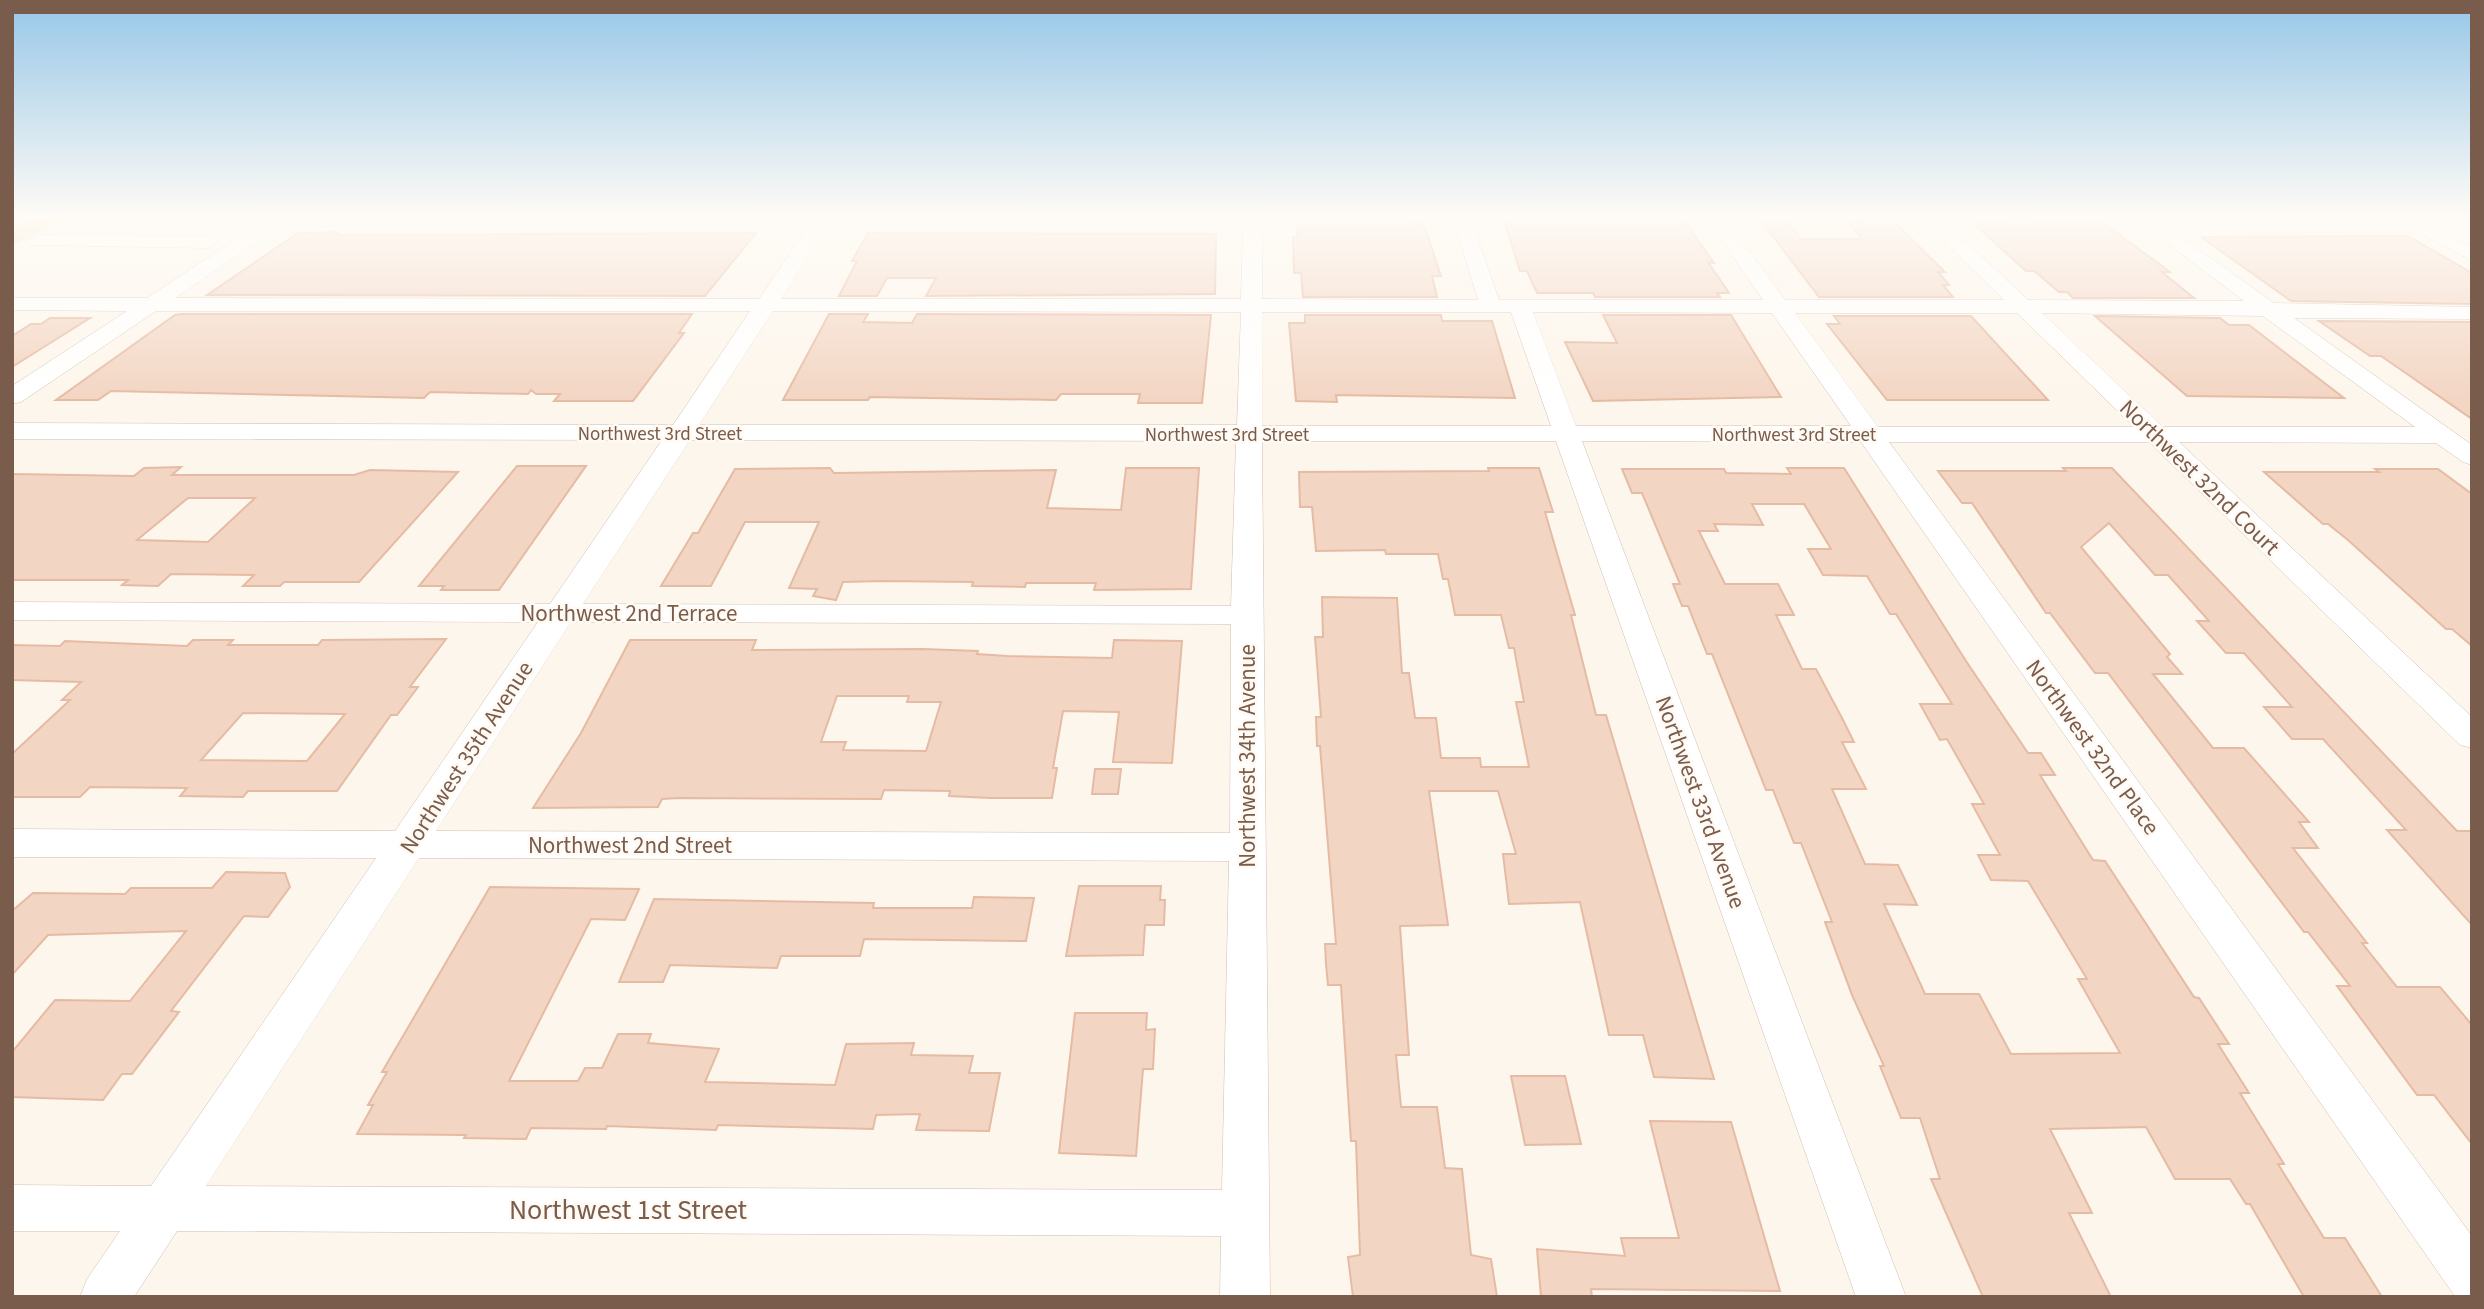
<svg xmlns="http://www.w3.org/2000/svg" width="2484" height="1309" viewBox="0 0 2484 1309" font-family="'Source Sans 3',sans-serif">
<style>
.building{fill:#f3d5c3;stroke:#e6bba3;stroke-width:2;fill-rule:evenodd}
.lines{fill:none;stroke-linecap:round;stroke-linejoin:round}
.minor-casing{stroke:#d1beb0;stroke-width:1}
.major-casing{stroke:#dad1cd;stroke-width:2}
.minor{fill:#fff;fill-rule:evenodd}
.major{fill:#fbd9a5;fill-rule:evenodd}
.labels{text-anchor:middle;stroke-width:5;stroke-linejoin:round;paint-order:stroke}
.far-street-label{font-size:19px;fill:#7a5c4d;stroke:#fffaf3}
.street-label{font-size:23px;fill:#7a5c4d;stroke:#fffaf3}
.near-street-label{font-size:28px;fill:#7a5c4d;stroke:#fffaf3}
</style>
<rect width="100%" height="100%" fill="#fdf6ec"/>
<g class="building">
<path d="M1299,216L1423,222L1441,276H1432L1437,297H1303L1301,273H1294L1293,237H1297Z"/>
<path d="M1857,216H1888L1945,272H1938L1949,285H1943L1953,297H1819L1762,222H1789L1801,239H1862L1849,223H1863Z"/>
<path d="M1548,220H1684L1714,263L1708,262L1729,293H1717L1720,297H1595L1593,293H1537L1527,271H1520L1504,221Z"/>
<path d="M2026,221L2103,223L2170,272H2162L2194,298H2073L2067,292H2059L2034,271H2026L1975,225H1982L1979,222Z"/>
<path d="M338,232L335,235L756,233L705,296L207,295L298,233Z"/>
<path d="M868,233L1216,234L1215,294L926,296L936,278H887L877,296H839L857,261H852Z"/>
<path d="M2408,236L2472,273V304L2291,301L2201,237Z"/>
<path d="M182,314H692L679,333H684L633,401H554L560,394H536L531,390L528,394L430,392L424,398L111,391L98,400H56L175,315Z"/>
<path d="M829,314H868L863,322L912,323L917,314L1211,315L1202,403H1138L1140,394H1061L1056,400L870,397L868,400H783Z"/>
<path d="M1305,315H1441L1442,321H1492L1515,398L1336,395L1337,402L1296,401L1289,323H1305Z"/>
<path d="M1603,315H1731L1781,397L1593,401L1565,342L1617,343Z"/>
<path d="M1834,316H1971L2048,400H1887L1827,324H1840Z"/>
<path d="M2095,316L2220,318L2229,325H2249L2344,398L2187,396Z"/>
<path d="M50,318H90L12,367V336L31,324H41Z"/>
<path d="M2319,321L2472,322V419L2381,356H2370Z"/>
<path d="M517,466H586L499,590H441L444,586H419Z"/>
<path d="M181,467L172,475H354L370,470L458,472L359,582H284L280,586H243L254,575L171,574L158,586L122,585L128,580H12V474L134,476L144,468ZM188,498H255L208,542L137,540Z"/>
<path d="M830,468L834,473L1056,470L1047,508L1121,510L1126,468H1199L1191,589L1094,590L1096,583H1026L1025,587L972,586L973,582L882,581L843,582L836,600L813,596L817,589L789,588L819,522H745L711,586H661L693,533H698L735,469Z"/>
<path d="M1488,468H1539L1553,512H1545L1575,615H1571L1596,715H1606L1714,1079L1654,1077L1643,1035H1609L1580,902L1509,904L1503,854H1516L1498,791H1429L1448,925L1400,926L1409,1055H1396L1401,1107H1437L1445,1168L1462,1169L1471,1255L1491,1259L1497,1297H1353L1348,1257L1360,1255L1356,1141H1351L1341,985H1328L1326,964L1325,944H1336L1320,746H1317L1316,717H1321L1315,637H1323L1322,597L1397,598L1402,673H1409L1415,718H1436L1441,758H1480L1481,767H1529L1516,702H1524L1514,648H1509L1501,615H1455L1448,579H1443L1438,554H1386L1385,550L1316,551L1312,507H1300L1299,472L1489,471Z"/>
<path d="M1787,468H1844L1966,661L2028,753H2041L2055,775H2040L2093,860L2105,861L2194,997L2199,998L2229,1044H2218L2249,1093H2240L2284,1164H2278L2324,1238H2345L2382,1297H2304L2250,1204H2246L2230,1179H2175L2146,1127L2050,1129L2092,1213H2069L2111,1297H1983L1931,1179H1940L1920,1118H1901L1880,1066H1884L1852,995L1825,922H1832L1801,843H1794L1773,790H1766L1712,654H1707L1688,606H1682L1673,584H1680L1642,493H1632L1622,469H1724L1726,473L1791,474ZM1752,504H1804L1831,549H1808L1823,575L1867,576L1890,614H1896L1952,704H1920L1940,740L1947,739L1984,804H1972L2000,855H1978L1991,880L2028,881L2087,979H2078L2120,1053L2011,1054L1979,994H1925L1884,904L1917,905L1898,865L1865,864L1832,789H1866L1842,742H1854L1842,718L1816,669H1802L1776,615H1794L1778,584H1725L1699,531H1718L1714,524L1763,525Z"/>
<path d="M2063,468H2112L2457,831H2472V925L2387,830H2406L2323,739H2292L2264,707H2292L2244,653H2226L2197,621H2209L2168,575H2155L2109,523L2081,547L2170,654L2167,657L2182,674H2153L2213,748H2244L2309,822H2299L2318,848H2293L2367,943H2362L2397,987H2440L2472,1025V1144L2434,1095H2417L2337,986H2350L2308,932H2304L2108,673H2095L2050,613H2046L1972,503H1962L1938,471H2066Z"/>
<path d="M2375,469H2438L2472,494V646L2452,629H2446L2348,540L2328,524H2323L2264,472H2379Z"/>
<path d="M446,639L410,687H418L397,715H391L337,791H248L243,797L180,796L187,788L90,787L80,797H12V754L70,700H62L81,682L12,680V645L60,646L65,641L187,646L193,640H233L228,645H318L322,640ZM243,713L345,714L307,761L201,760Z"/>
<path d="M630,640H756L752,650L923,649L978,651L977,654L1007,656L1112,658L1114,640L1182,641L1172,763L1113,762L1119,712L1063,711L1053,768H1057L1052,798H991L949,796L950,791L884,790L881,799L679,798L662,799L658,807L533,808L581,733ZM837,696H909L907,702H941L926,751L843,750L846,742H821Z"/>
<path d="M1095,769H1121L1118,794H1092Z"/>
<path d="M226,872L285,873L290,887L268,917L244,916L171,1011L179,1012L132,1074H122L103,1100L12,1097V1052L55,1000L130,1001L186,931L48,935L12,975V911L33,893L125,894L131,888H212Z"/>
<path d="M1079,886H1161L1160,900H1165L1164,925H1145L1143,955L1066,956Z"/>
<path d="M490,887L639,889L625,920L591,919L509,1081H578L585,1068H602L618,1034H651L648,1043L719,1049L705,1082L835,1085L846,1044L914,1043L911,1055L973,1056L969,1073H1000L989,1131L916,1130L920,1114L876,1115L873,1129L718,1125L716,1130L607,1126L606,1129L531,1128L526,1139L464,1138L466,1135L357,1134L373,1105H368L387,1072H382Z"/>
<path d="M974,897L1034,898L1026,941L864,939L860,956H781L777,968L670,965L663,982H619L654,899L874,903L873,908H972Z"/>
<path d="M1075,1013H1147L1146,1030L1155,1029L1153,1069H1143L1136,1156L1059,1153Z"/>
<path d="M1511,1076H1565L1581,1144L1525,1145Z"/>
<path d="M1650,1121L1731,1122L1780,1291L1591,1289L1592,1297H1541L1537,1249L1625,1256L1621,1238H1679Z"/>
</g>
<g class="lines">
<defs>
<g id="minor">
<path d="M12,216H1262V299L1478,300L1452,216H1470L1499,300H1763L1705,216H1724L1785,300H2004L1919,216H1939L2028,300L2244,301L2131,216H2416L2472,247V261L2413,230L2170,229L2274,303L2472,307V319L2294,318L2472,445V465L2463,462L2436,443L2179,442L2472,717V748L2460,745L2149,442H1889L2472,1236V1297L2454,1295L1861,442L1582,441L1906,1297H1856L1556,441H1262L1270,1297H1220L1221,1236L177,1231L134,1297H80L87,1279L120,1231H12V1185L151,1186L376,858L12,857V829L395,831L538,622L12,620V602L550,604L662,440L12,439V423L673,425L750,311H156L21,402L12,404V386L127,311L12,310V298H147L257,225L12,227ZM282,225L808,227L759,299L175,298ZM827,227L1243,229L1241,299H781ZM773,311L1241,312L1237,425H699ZM1262,312H1511L1551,426H1262ZM1533,312L1772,313L1851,426H1576ZM1795,313H2017L2134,427H1878ZM2042,313L2263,316L2415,427H2163ZM690,440L1236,441L1231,606L583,604ZM571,622L1231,624L1230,833L436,831ZM419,858L1229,861L1222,1190L206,1186Z"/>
<path d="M37,235L208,236L218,242L208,248L30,245L27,241Z"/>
</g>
<path id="major" d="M34,216H63L59,221L12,244V227Z"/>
</defs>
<use href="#minor" class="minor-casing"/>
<use href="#major" class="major-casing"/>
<use href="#minor" class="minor"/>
<use href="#major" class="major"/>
</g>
<linearGradient id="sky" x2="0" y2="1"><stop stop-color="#97c7e8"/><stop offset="0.54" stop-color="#fefbf6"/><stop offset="1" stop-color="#fefbf6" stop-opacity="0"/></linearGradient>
<rect width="2484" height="399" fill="url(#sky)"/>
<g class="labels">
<g class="far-street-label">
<text x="660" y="440">Northwest 3rd Street</text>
<text x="1227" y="441">Northwest 3rd Street</text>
<text x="1794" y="441">Northwest 3rd Street</text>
</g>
<g class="street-label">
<text transform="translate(2200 477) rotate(44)" y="8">Northwest 32nd Court</text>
<text x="629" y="621">Northwest 2nd Terrace</text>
<text transform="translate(2093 747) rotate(54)" y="8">Northwest 32nd Place</text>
<text transform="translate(1247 756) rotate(-90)" y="8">Northwest 34th Avenue</text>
<text transform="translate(466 757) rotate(-57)" y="8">Northwest 35th Avenue</text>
<text transform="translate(1701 802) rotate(70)" y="8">Northwest 33rd Avenue</text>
<text x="630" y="853">Northwest 2nd Street</text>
</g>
<g class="near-street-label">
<text x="628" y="1219">Northwest 1st Street</text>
</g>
</g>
<rect width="2484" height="1309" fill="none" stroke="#7a5c4d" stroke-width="28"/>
</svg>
